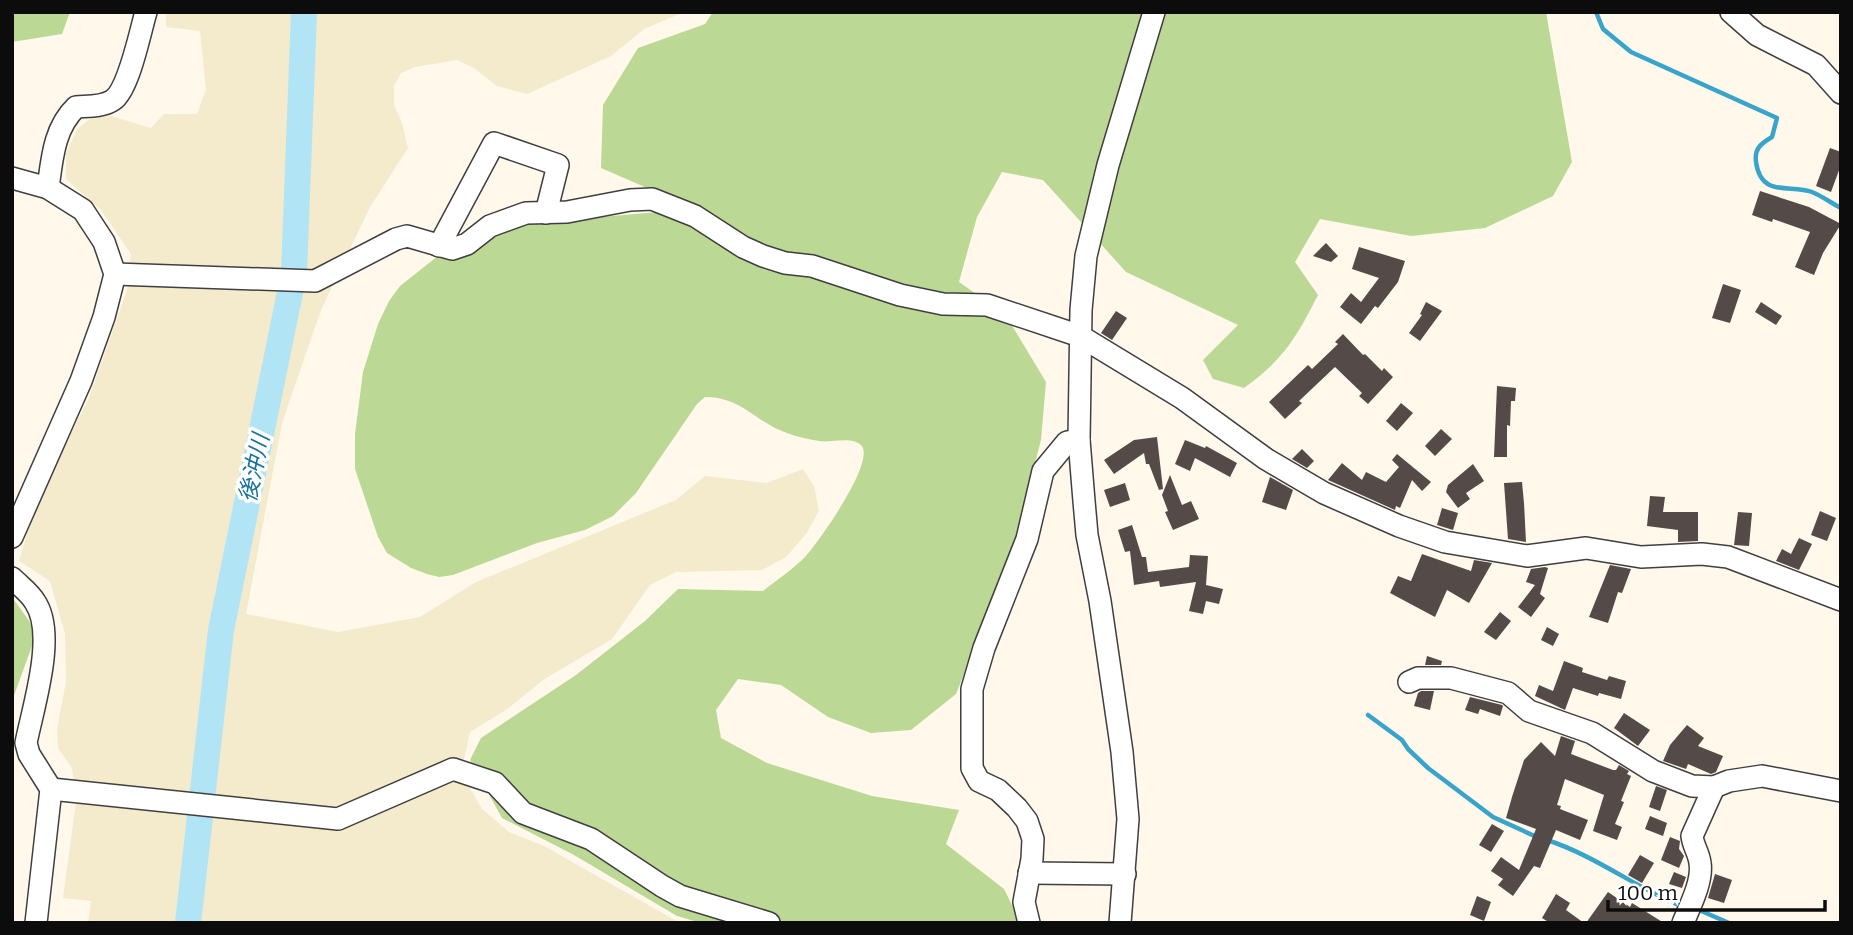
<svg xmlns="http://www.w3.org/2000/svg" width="1853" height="935" viewBox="0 0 1853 935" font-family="Bitter,'Noto Sans JP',serif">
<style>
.farmland{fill:#f3ebcc}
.forest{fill:#bcd895}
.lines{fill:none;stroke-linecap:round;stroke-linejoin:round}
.stream{stroke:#39a4ca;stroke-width:4.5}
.river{stroke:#b1e4f5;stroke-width:26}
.building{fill:#544b48}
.minor-casing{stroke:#3f3f3f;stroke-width:24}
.minor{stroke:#fff;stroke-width:21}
.labels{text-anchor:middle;stroke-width:7;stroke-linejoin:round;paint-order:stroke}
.water-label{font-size:23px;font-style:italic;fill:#18739a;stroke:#fff}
</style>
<rect width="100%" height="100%" fill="#fff8eb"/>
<path class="farmland" d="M166,12H684L644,29L611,56L527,94L497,86L474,68L457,60L415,67L401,73L394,86V105L402,123L408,148L370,207L321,310L282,423L246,614L338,632L420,617L476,582L676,500L705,476L767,483L803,469L814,486L819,511L806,534L786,557L762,570L676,572L650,585L612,639L543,680L506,710L470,732L461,773L482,809L509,832L544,846L680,923H88L91,901L63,898L76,802L72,768L58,748L57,729L66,682L65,634L50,581L19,561L37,501L89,398L127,290L131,254L101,210L66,179V154L77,129L90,119L111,116L151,128L164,114H197L206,90L200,31L166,27Z"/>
<g class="forest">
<path d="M12,12H70L62,34L12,42Z"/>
<path d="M713,12H1546L1572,162L1553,196L1485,228L1411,236L1320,219L1295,262L1318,295C1296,338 1284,359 1244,388L1213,379L1203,360L1238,325L1126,272L1043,180L1002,172L977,217L959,282L1005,314L1046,382L1041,440L1011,556L956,694L911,730L871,733L828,717L781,685L738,679L716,710L721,738L767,763L872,796L959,810L946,844L1004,889L1021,923H701L677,916L574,855L502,818L470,760L481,738L576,675L645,621L678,589L763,591C777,580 793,569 805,557C818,543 877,460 861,445C851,436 831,443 819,441C808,439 797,437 787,433C755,422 742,397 705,397L697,404L636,493L613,516L585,530L537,543L453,575L439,577L427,574L411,568L387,553L378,537L355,469V434L363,372L378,324L389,301L400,286L443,252L483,227L659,212L647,188L601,168L603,105L638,48L705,24Z"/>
<path d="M12,597L37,632L12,701Z"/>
</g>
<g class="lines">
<g class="stream">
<path d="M1596,12L1603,29L1631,52L1777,118L1772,137C1762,143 1754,148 1756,162C1761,198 1790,184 1812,192C1822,196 1831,203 1841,208"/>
<path d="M1368,715L1402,740L1408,749L1428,768L1493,817L1539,838"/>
<path d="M1547,840C1596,856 1636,888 1683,907"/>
<path d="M1699,910L1729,923"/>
</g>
<path class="river" d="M188,923L221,630L294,273L304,12"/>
</g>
<g class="building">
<path d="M1830,148L1841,152V165L1831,192L1816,186Z"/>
<path d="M1760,191L1809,207L1841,224L1823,253L1814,275L1795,267L1810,232L1773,219L1772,222L1752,215Z"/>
<path d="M1326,243L1338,256L1331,262L1313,256Z"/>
<path d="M1359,247L1405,261L1398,282L1378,308L1375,306L1361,324L1340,307L1351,293L1361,302L1379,278L1352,269Z"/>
<path d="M1723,284L1741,290L1730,323L1712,318Z"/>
<path d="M1426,302L1442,311L1420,341L1409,333L1422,315L1420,314Z"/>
<path d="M1761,302L1782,316L1776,325L1755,312Z"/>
<path d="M1116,311L1127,318L1112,340L1101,333Z"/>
<path d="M1343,334L1363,355L1365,354L1382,371L1384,368L1393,377L1368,404L1359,396L1362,393L1335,367L1299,401L1302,403L1285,419L1269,402L1308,365L1312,369L1338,344L1335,342Z"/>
<path d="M1497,386L1516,388L1515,401H1511L1510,426L1507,425V457H1494Z"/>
<path d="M1401,403L1413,413L1397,431L1386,421Z"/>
<path d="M1441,429L1452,439L1435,456L1425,446Z"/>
<path d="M1157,437L1163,489L1159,490L1149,464H1146L1144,453L1114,474L1104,460L1134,440Z"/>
<path d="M1185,440L1205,448L1206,446L1237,463L1230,477L1195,458L1190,471L1175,464Z"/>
<path d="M1302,449L1314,461L1307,468L1292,459Z"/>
<path d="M1397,454L1431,482L1422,491L1412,480L1400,508L1396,506L1395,510L1328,480L1342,463L1362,480L1366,472L1386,482L1399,467L1392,460Z"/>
<path d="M1473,464L1484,481L1466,493L1470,499L1458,508L1446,492L1448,485Z"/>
<path d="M1170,475L1182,505L1191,501L1199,519L1173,530L1165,512L1168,511L1162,495Z"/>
<path d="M1270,477L1293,490L1286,510L1262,502Z"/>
<path d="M1522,482L1524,503L1526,542L1508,539L1504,483Z"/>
<path d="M1125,483L1130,500L1110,507L1104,490Z"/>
<path d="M1650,496L1665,497L1663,512H1698V541L1678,542V530L1647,526Z"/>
<path d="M1442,508L1458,513L1453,530L1437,525Z"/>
<path d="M1820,511L1836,518L1827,541L1811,535Z"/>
<path d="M1738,512L1752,513L1749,546L1734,545Z"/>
<path d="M1132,525L1142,557H1146L1148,572L1189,567L1190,555L1208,556L1206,585L1223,589L1219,604L1206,601L1203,614L1189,611L1196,582L1160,587L1159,581L1134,585L1130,551L1125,552L1118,530Z"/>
<path d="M1799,538L1812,544L1799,570L1776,561L1782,549L1791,554Z"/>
<path d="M1422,554L1471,571L1474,560L1492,563L1469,603L1447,590L1435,617L1390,593L1398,576L1411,581Z"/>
<path d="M1610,565L1631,569L1622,593L1618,592L1608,623L1589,617Z"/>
<path d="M1545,567L1548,568L1540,594L1545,598L1531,617L1518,607L1535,585L1526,582L1531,569Z"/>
<path d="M1500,612L1511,621L1496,640L1484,632Z"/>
<path d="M1547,627L1559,634L1553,646L1541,640Z"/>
<path d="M1427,656L1442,661L1441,665H1425Z"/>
<path d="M1564,661L1583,668L1582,672L1607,680L1609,676L1626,681L1621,699L1599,693L1598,696L1573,688L1565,710L1535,696L1539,685L1553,691Z"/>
<path d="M1421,691H1434L1430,710L1414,706L1418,693Z"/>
<path d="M1470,697L1502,705L1503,706L1500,716L1480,709L1478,714L1465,710Z"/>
<path d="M1624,713L1650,730L1638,746L1614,728Z"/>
<path d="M1687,725L1704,738L1698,746L1723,756L1716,772L1711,774L1688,764L1686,769L1663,761L1670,745Z"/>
<path d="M1561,736L1575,741L1571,754L1613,770H1616L1619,765L1629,771L1627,774L1631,776L1621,801L1624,802L1615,824L1622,827L1617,840L1593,831L1604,795L1565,779L1557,805L1561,806L1560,809L1588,820L1580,840L1556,830L1540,868L1534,866L1513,896L1498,885L1503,879L1491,871L1501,857L1519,870L1536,829L1506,818L1512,797L1524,760L1541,742L1555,756Z"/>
<path d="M1656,786L1667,790L1660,811L1649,807Z"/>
<path d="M1650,816L1667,823L1663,836L1645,829Z"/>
<path d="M1492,824L1504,831L1491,852L1479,845Z"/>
<path d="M1670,837L1680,841L1679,849L1684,856L1679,868L1661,860Z"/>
<path d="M1640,855L1654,863L1642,883L1628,875Z"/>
<path d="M1674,872L1686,877L1682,888L1669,884Z"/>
<path d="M1715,874L1732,880L1724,903L1708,898Z"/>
<path d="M1608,892L1630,907L1632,903L1664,923H1586Z"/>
<path d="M1556,894L1570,903L1566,910L1584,923H1550L1542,918Z"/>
<path d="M1477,896L1491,902L1484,921L1470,915Z"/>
</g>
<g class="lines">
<defs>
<g id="minor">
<path d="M1731,12L1757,35L1816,65L1841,93"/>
<path d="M12,178L48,188L83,210L104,242L115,274L104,317L81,381L12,537"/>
<path d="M48,188C52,159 54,128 76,107C88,106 103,107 113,100C129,89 140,32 146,12"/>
<path d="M439,246L494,143L558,165L546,213"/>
<path d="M115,274L315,281L396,239L407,236L452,249L467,244L490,226L526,213L567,212L630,200L652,199L695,216L743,247L763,256L785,263L812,266L900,295L943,304L987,305L1080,336L1182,398L1266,459L1324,493L1399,526L1445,542L1527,556L1586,548L1641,557L1702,554L1728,557L1841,600"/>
<path d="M12,578C20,586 30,593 35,602C57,634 33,707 26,743L29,754L51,789L36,923"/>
<path d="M1409,682L1418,678H1451L1508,693L1529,711L1592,733L1653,771L1692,786L1714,787L1729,781L1762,776L1841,791"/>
<path d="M51,789L338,819L453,769L495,783L523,813L591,839L662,886L680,896L769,923"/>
<path d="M1029,873L1125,874"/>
<path d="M1029,923L1024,902L1032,859L1033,839L1027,821L1017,808L998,790L979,781L972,768V689L984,648L1027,539L1043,471L1067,442L1079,440"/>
<path d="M1120,923L1128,819L1122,752L1100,601L1087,535L1084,501L1079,440L1081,310L1086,256L1108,165L1154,12"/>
<path d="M1683,923C1690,906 1703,881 1700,863C1699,853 1693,846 1692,836L1714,787"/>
</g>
</defs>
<use href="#minor" class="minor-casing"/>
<use href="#minor" class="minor"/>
</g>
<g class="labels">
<g class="water-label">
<text transform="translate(254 468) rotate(-78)" y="8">後沖川</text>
</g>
</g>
<rect width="1853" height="935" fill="none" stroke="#0c0c0c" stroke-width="28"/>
<path d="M1608 900v10h217v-10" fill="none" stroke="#0c0c0c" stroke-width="3.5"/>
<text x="1618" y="900" font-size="21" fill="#0c0c0c" stroke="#ffffff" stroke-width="5" paint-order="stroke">100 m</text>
</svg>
